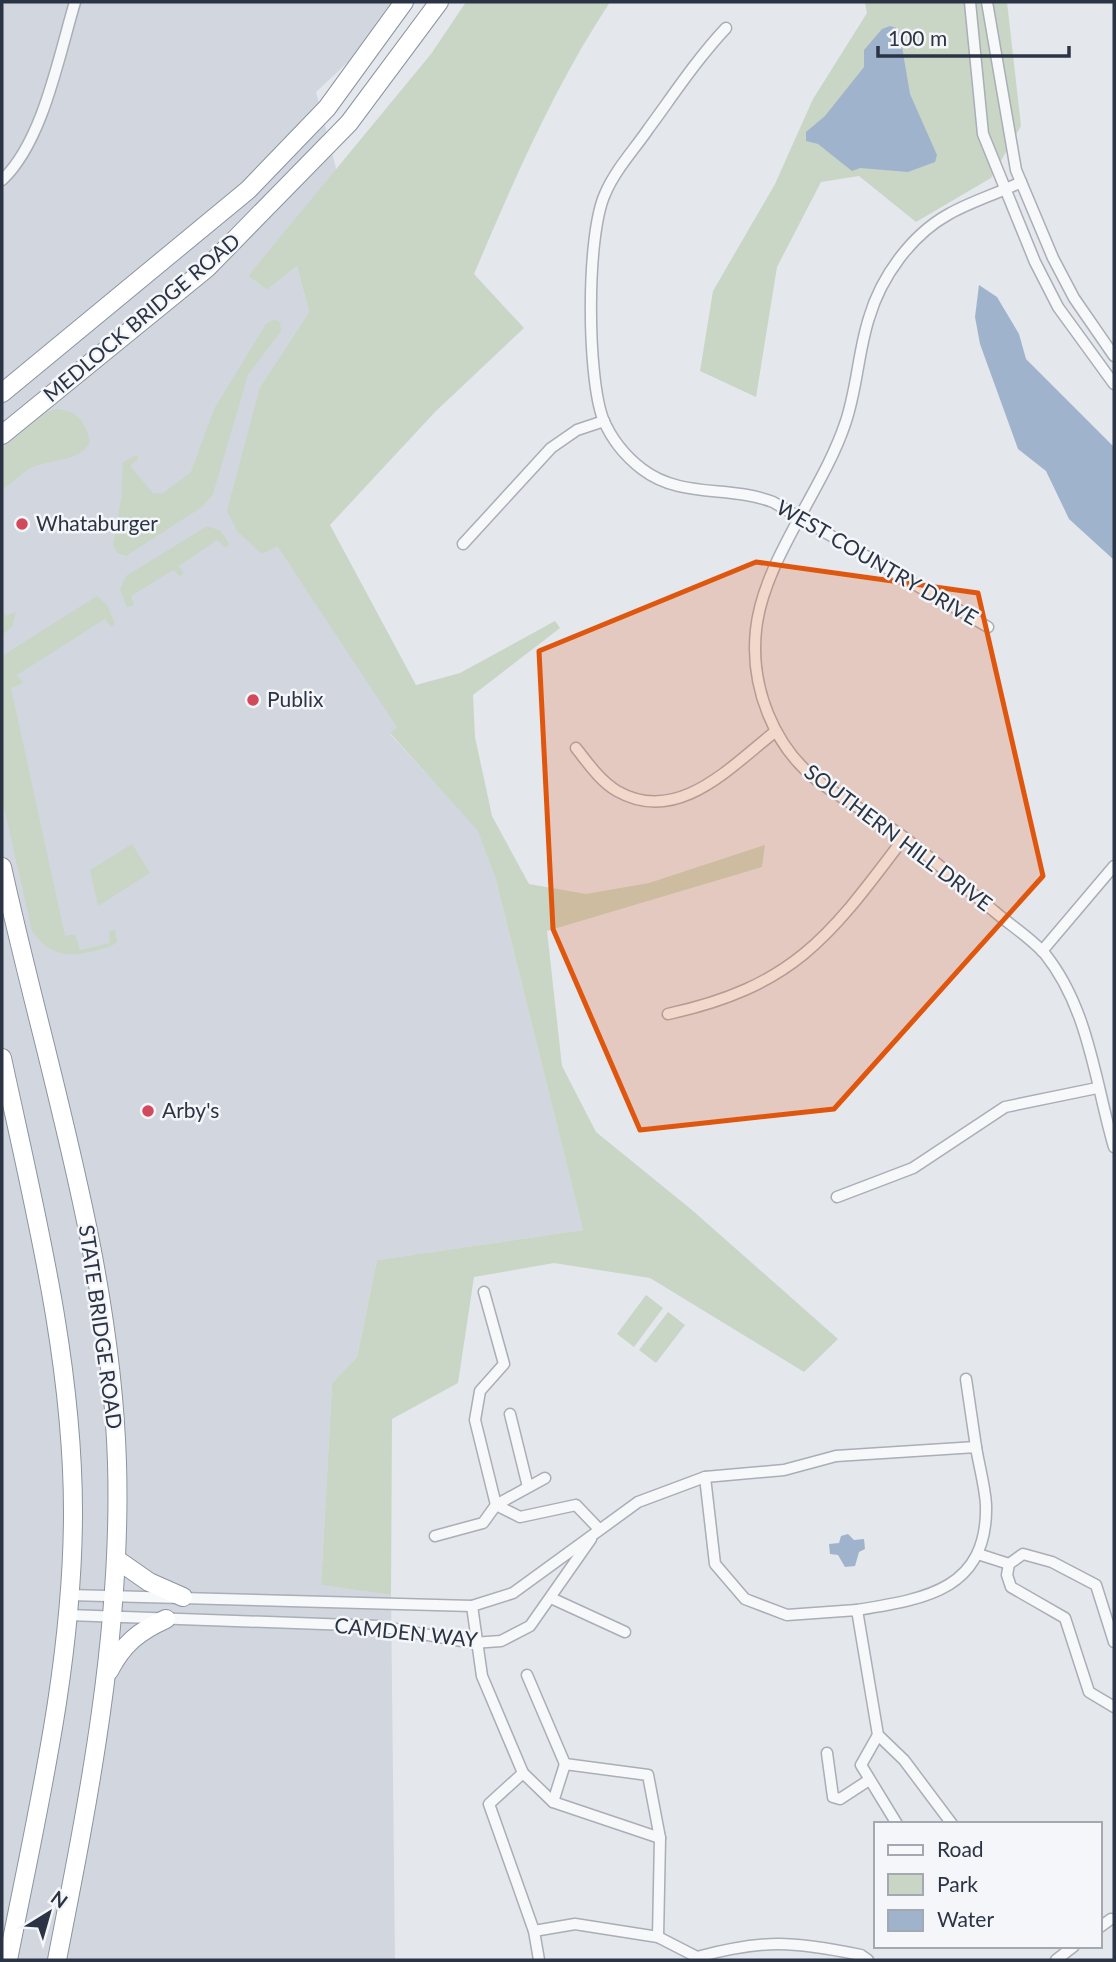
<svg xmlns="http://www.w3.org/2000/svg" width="1116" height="1962" viewBox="0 0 1116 1962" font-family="Lato,sans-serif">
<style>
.built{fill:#d2d6de}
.green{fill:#c9d6c5}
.water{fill:#9fb4cc}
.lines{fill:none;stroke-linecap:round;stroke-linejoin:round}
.minor-casing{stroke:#a9aeb7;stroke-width:13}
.trunk-casing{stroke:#8b94a3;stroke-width:20}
.minor{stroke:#f7f8fa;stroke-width:10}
.trunk{stroke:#fff;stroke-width:18}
.marked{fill:#df570f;fill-opacity:0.2;stroke:#df570f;stroke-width:5;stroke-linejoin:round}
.poi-dot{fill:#d1495b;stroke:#f4f6f9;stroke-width:2.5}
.labels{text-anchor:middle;stroke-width:5;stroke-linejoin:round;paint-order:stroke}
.street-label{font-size:21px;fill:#2b3445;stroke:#f4f6f9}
.poi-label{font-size:21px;fill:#2b3445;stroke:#f4f6f9;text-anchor:start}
</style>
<rect width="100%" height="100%" fill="#e4e7ec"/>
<path class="built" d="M2,2H412L316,92L337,172L248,276L267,290L297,266L309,312L260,387L277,546L398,727L390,734L479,831L496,880L583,1230L377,1260L357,1357L332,1383L321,1585L391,1595L395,1960H2Z"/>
<g class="green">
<path d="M466,2H610C554,87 514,180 474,274L524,328L435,412L330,525L416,685L460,673L555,621L560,628L473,695L475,737L492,816L529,884L586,894L649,883L765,845L762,867L547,931L562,1066L596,1132L692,1210L838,1339L804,1372L650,1278L554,1263L474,1277L458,1383L392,1419L391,1595L321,1585L332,1383L357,1357L377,1260L583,1230L496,880L478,831L390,733L397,727L277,546L262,554L237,531L227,511L260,387L309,312L297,266L267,290L248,276L431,54Z"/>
<path d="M865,2H1007L1021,126L991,178L916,222L859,176L821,182L777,267L756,397L700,371L713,291L775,184L813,99L867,13Z"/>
<path d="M275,319L280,323L281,331L248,375L213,494L202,507L126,556L117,553L113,546L121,499L123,462L137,455L138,459L130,466L153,493L162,494L191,472L214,409L266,324Z"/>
<path d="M56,409C77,410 86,422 90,442C78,464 48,458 29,469C19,475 11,484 2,490V449L46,412Z"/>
<path d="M207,526L221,531L229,544L226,548L217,540L179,566L183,573L181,577L173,570L131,596L134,605L127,607L120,589L126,576Z"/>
<path d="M97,596L107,605L115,624L111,627L105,619L17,675L23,683L11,688L65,936L75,934L80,950L110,943L109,932L112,930H115L117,942C109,949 100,949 90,952C64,957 48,954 32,931L2,798V656Z"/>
<path d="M2,609L6,616L16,612L12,627L2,635Z"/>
<path d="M132,844L150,873L98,906L90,870Z"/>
<path d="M646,1295L663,1308L634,1347L617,1334Z"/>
<path d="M668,1312L685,1325L656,1363L639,1350Z"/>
</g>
<g class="water">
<path d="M890,26L897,28L900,35L910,94L937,155L935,162L908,172L860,168L852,171L818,144L806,141V132L825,116L864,67V50L882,29Z"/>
<path d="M979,285L997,297L1019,334L1026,359L1114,447V560L1069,519L1046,471L1018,449L980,344L975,317Z"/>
<path d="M848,1534L854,1540L864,1539L865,1549L859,1552L855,1566L845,1567L838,1555L830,1554L829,1544L839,1543L841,1536Z"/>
</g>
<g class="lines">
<defs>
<g id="minor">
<path d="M970,2L983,134L1035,262L1058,307L1114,384"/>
<path d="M987,2L1016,170L1053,258L1074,298L1114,356"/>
<path d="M726,28C697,59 674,94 649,128C634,150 615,170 605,194C586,236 587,376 603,419C611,438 625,456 642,469C681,499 729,485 773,502L988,627"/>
<path d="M2,180C43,142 59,55 75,2"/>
<path d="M1021,182C997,194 972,201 949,214C911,235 881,277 869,318C858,352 857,390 845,424C823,490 763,561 756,630C750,686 773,746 818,781C846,802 877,817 905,838C935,861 964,887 994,911C1010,925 1031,938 1045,954C1089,1009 1095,1082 1114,1147"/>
<path d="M463,544L551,448L577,430L604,421"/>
<path d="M576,748C588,763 600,781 617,791C678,826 731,766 776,731"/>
<path d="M1042,951L1114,866"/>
<path d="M668,1014C795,986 830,936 904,838"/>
<path d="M837,1197L913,1168L1005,1107L1097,1088"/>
<path d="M484,1292L504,1364L480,1391L475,1420L496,1505L520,1517L576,1505L598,1528"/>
<path d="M966,1379L976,1447"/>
<path d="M510,1414L528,1487"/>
<path d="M705,1477L784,1470L836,1456L976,1447C979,1466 985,1486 986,1505C988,1590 925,1599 857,1610"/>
<path d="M435,1536L483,1523L496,1505L545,1478"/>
<path d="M978,1554L1009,1564L1023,1554L1052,1562L1096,1585L1114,1642"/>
<path d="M1009,1564L1007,1575L1011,1587L1065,1618L1089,1692L1114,1707"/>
<path d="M69,1595L472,1606L513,1593L638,1502L705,1477L715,1564L745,1599L787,1615L857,1610L878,1735L904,1760L952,1824"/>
<path d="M551,1598L625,1632"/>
<path d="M472,1606L482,1676L523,1773L489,1804L534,1931L539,1960"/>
<path d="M68,1615L378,1626L473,1643L501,1641L530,1626L591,1539"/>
<path d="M527,1675L565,1764"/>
<path d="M878,1735L861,1765L897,1824"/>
<path d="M827,1753L833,1797L840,1799L869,1780"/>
<path d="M523,1773L553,1802L660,1838L658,1937L575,1924L534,1931"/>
<path d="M553,1802L565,1764L648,1775L660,1838"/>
<path d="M1100,1927L1111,1919"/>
<path d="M658,1937L697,1957C765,1939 792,1941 861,1955L868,1960"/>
<path d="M1056,1960L1074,1946"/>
</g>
<g id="trunk">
<path d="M2,393L248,190L327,108L404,2"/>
<path d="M2,435L207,268L349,123L439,2"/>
<path d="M2,867C45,1063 111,1261 117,1463C122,1630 89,1797 57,1960"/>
<path d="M2,1058C34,1207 73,1359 73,1512C73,1664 37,1812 8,1960"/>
<path d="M116,1559L149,1582L183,1597"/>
<path d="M109,1671C123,1644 139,1631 166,1619"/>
</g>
</defs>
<use href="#minor" class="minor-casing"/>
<use href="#trunk" class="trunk-casing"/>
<use href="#minor" class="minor"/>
<use href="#trunk" class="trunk"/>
</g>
<path class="marked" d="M756,562L978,593L1043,876L834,1109L640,1130L553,929L539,651Z"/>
<g class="poi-dot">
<circle cx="22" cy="524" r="7"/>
<circle cx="253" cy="700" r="7"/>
<circle cx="148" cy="1111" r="7"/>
</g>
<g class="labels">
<g class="street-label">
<text transform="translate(142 318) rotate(-40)" y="7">MEDLOCK BRIDGE ROAD</text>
<text transform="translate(877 563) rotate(30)" y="7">WEST COUNTRY DRIVE</text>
<text transform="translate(898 838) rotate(37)" y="7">SOUTHERN HILL DRIVE</text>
<text transform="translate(100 1327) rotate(82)" y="7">STATE BRIDGE ROAD</text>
<text transform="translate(406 1633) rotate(6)" y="7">CAMDEN WAY</text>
</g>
<g class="poi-label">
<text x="36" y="531">Whataburger</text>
<text x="267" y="707">Publix</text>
<text x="162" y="1118">Arby's</text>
</g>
</g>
<rect width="1116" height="1962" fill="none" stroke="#2b3445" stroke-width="7"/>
<rect x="874" y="1822" width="228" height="126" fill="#f4f6f9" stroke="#a4a8b1" stroke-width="2"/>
<rect x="888" y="1845" width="35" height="10" fill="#f7f8fa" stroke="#a4a8b1" stroke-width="2"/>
<text x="937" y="1857" font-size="21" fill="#2b3445">Road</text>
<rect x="888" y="1874" width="35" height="21" fill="#c9d6c5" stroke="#a4a8b1" stroke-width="2"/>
<text x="937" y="1892" font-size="21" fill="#2b3445">Park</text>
<rect x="888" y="1910" width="35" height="21" fill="#9fb4cc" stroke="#a4a8b1" stroke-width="2"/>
<text x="937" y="1927" font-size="21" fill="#2b3445">Water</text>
<g transform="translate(49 1913) rotate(37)" stroke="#f4f6f9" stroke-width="5" paint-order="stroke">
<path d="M0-5L12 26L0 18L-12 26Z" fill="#2b3445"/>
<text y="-10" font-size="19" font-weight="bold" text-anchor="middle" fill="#2b3445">N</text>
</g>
<path d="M878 46v10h191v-10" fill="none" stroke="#2b3445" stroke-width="3.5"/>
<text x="888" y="46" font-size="21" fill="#2b3445" stroke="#f4f6f9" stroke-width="5" paint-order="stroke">100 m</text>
</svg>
